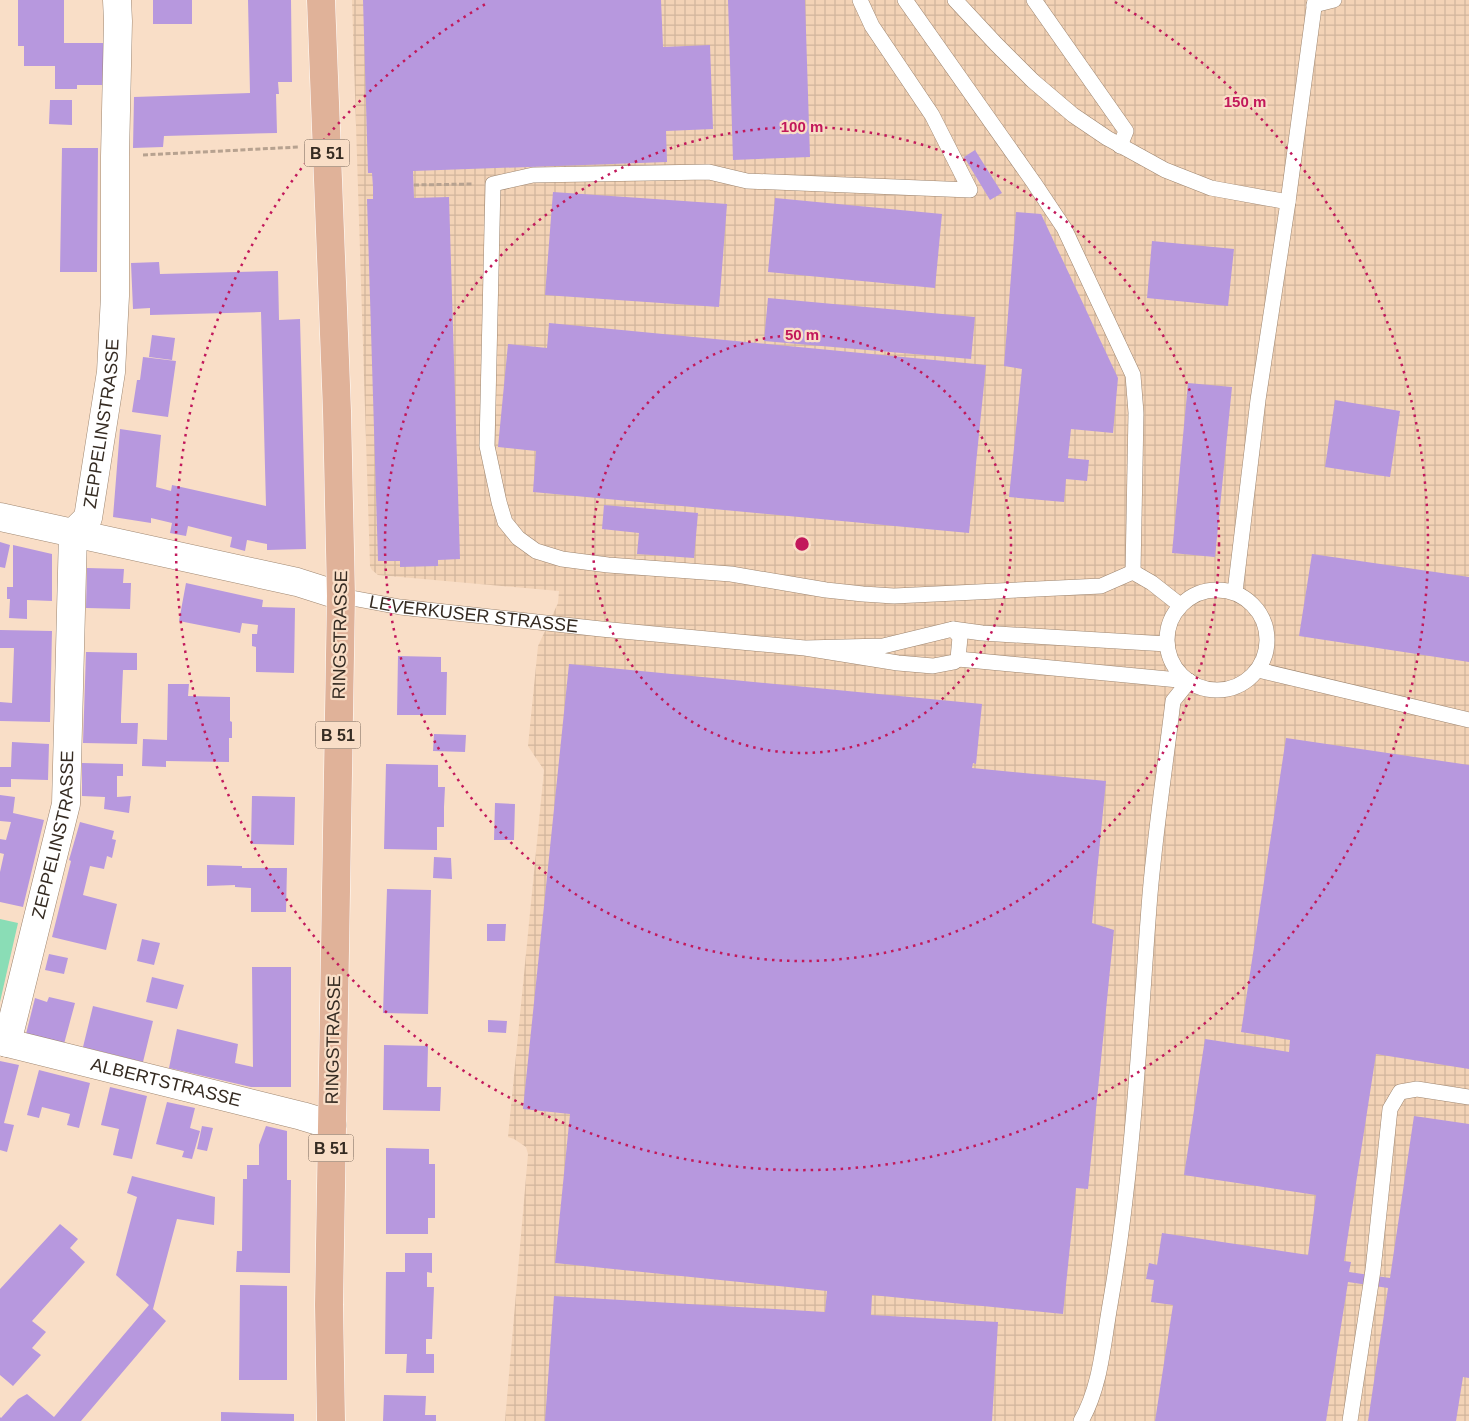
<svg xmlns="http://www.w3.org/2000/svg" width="1469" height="1421" viewBox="0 0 1469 1421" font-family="Arial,sans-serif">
	<defs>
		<pattern id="industrial-grid" width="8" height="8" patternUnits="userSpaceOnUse" patternTransform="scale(1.25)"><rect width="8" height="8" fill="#f3d3b6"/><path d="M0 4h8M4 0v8" fill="none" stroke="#d1b59c"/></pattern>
	</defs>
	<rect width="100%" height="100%" fill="#f9dec7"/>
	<path fill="url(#industrial-grid)" d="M352 0H1469V1421H505L528 1154 526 1147 514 1139 508 1137 544 770 528 746 538 646 558 603 559 591 378 575 372 570 370 566Z"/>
	<path fill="#8addb6" d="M0 919 18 923 0 1002Z"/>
	<path fill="#b798de" d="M18 0H64V43H104V85H77V89H55V66H24V46H18Z
		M153 0H192V24H153Z
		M248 0H291L292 82H278L279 94H276L277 133 164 136 163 147 133 148 134 97 250 93Z
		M363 0H661L663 47 710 45 713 129 666 131 667 162 413 171 414 198 449 197 460 559 438 560V566L400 567V561H378L367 199H373V187L372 173H368Z
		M728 0H805L810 157 733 160Z
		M50 100H72V125L49 124Z
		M62 148H98L97 272H60Z
		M975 150 1002 193 990 200 964 157Z
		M553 192 727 204 719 307 545 295Z
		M775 198 942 214 935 288 768 272Z
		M1016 212 1041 214 1118 378 1113 433 1071 429 1068 458 1089 460 1087 481 1066 479 1064 502 1009 497 1022 369 1004 366Z
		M1152 241 1234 249 1228 306 1147 298Z
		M159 262 160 274 278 271 279 320 300 319 306 549 267 550V544L247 540 245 551 230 547 232 537 188 526 186 536 170 533 172 523 151 518V523L113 517 120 429 161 435 156 487 171 491 172 485 266 506 261 312 150 315V308L133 309 131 263Z
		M768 298 975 317 971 359 764 341Z
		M549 323 986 365 969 533 533 492 536 451 498 447 508 344 547 348Z
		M152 335 175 338 172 360 149 357Z
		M143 357 176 361 168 417 132 412 137 380H140Z
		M1188 383 1232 387 1215 557 1172 553Z
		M1335 400 1400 411 1390 477 1325 467Z
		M604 505 698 513 694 558 637 554 639 533 602 529Z
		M0 542 10 545 5 568 0 567Z
		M13 545 52 554V601L27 600V619L9 618 10 599H7V587H13Z
		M1312 554 1469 577V662L1299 636Z
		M87 568 124 569 123 583H131L130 609 86 608Z
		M186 583 263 600 262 607 295 608 294 673 256 672V647L252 646V634H257L258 625 242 623 240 633 179 621Z
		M0 630 52 631 50 722 0 721V702L12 703 14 648H0Z
		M86 652 137 653V670H123L121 716V723H138L137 744 83 743Z
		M398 656 441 657V672H447L446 715H397Z
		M569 664 982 704 976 764 973 763 972 768 1106 781 1092 923 1114 930 1088 1189 1076 1188 1063 1314 872 1295 871 1315 998 1322 992 1421H545L554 1296 825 1312 827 1291 555 1263 570 1114 523 1109Z
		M168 684H189L188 696 230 697V721L232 722V738H229V762L166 761V767L142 766 143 739 167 740Z
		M434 734 466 735 465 752 433 751Z
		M1286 738 1469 765V1069L1376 1054 1344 1261 1351 1262 1349 1272 1390 1278 1414 1116 1469 1124V1378L1463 1377 1456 1421H1368L1388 1288 1348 1282 1326 1421H1155L1173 1305 1151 1302 1154 1280 1146 1279 1149 1263 1157 1265 1162 1233 1308 1255 1316 1195 1184 1175 1205 1039 1289 1052 1290 1040 1241 1032Z
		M12 742 49 744 48 780 11 779V787H0V767H11Z
		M82 763 123 764V776H117V797L131 796 129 813 104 809 105 797 82 796Z
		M386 764 438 765V787H445L444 807V827H437V850L384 849Z
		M0 795 15 797 13 813 44 820 23 907 0 902V872L4 854 0 853V839L6 840 11 822 0 821Z
		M252 796 295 797 294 845 251 844Z
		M495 803 515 804 514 840H494Z
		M80 822 114 831 112 839 116 840 112 858 107 856 104 869 90 866 83 895 117 904 106 950 52 937 71 861 69 860Z
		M434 857 451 858 452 879 433 878Z
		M207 865 242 866V868H287L286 912H251V888L235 887V885L207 886Z
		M387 889 431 890 428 1014 383 1013Z
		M487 924H506L505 941H487Z
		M142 939 160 943 154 965 137 961Z
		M49 954 68 958 64 974 45 970Z
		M252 967H291V1087H251L169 1068 177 1029 238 1044 235 1063 253 1067Z
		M152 977 184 985 177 1009 146 1002Z
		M49 997 75 1003 64 1044 26 1034 35 998 47 1002Z
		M93 1006 153 1021 143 1062 83 1047Z
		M488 1020 507 1021 506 1033 488 1032Z
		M384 1045 428 1046 427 1087H441L440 1111 383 1110Z
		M0 1061 19 1065 4 1123 14 1125 7 1152 0 1150Z
		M39 1070 90 1083 79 1128 67 1125 70 1114 42 1107 39 1118 27 1115Z
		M110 1087 147 1096 132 1159 113 1155 119 1129 101 1125Z
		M167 1102 195 1108 190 1128 200 1131 192 1159 182 1157 184 1151 156 1144Z
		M202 1126 213 1128 207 1151 197 1149Z
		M266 1126 287 1131V1180H291L290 1273 236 1272 237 1251H242L243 1179H247V1165H259V1145Z
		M386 1148 429 1149V1164H435V1218H428V1234H386Z
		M132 1176 215 1197 214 1225 177 1219 153 1309 166 1321 81 1421H0V1417L1 1418 18 1399 27 1394 54 1417 149 1305 116 1275 137 1197 127 1193Z
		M60 1224 78 1239 70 1248 85 1262 32 1321 46 1332 32 1348 41 1355 13 1386 0 1375V1289Z
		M405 1253H432V1273L427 1272V1287H434L432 1339H426V1354H434V1373H406L407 1354H385L386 1272H405Z
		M240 1285 287 1286V1380H239Z
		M384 1395 426 1396 425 1415H436V1421H383Z
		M221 1412 294 1414V1421H221Z"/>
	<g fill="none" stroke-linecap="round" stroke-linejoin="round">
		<defs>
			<g id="lane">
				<path d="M860 0 872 26 932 115 970 190 747 181 709 172 533 175 493 184 487 446 499 502 505 522 518 538 536 551 562 559 608 565 731 574 826 590 863 594 894 596 1101 586 1133 572 1152 583 1180 605"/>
				<path d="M905 0 1034 183 1064 228 1133 375 1136 413 1133 572"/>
				<path d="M955 0 996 44 1033 81 1073 115 1107 138 1165 170 1211 188 1288 202"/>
				<path d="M1034 0 1126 131 1120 146"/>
				<path d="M1314 5 1334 0"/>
				<circle cx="1217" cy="640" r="50"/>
				<path d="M1235 592 1258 400 1288 202 1315 0"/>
				<path id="s1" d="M341 596 400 607 601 629 805 648 898 663 933 666 954 662 958 659 960 637 953 629 883 646 805 648"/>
				<path d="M953 629 982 633 1167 644"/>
				<path d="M958 659 1189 681"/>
				<path d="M1258 670 1469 720"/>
				<path d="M1081 1421C1101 1386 1103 1344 1110 1305 1133 1173 1139 1040 1149 907 1154 838 1165 770 1173 701L1189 681"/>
				<path d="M1350 1421 1373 1270 1390 1109 1400 1092 1417 1089 1469 1097"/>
			</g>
			<g id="street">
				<path d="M0 517 297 582 341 596"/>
				<path id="s2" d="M0 1041 302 1116 332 1125"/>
				<path id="s3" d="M7 1043 66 804 73 533 88 518 111 372 115 296V156L118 21 117 0"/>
			</g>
			<path id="primary" d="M321 0 337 411 341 596 329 1305 331 1421"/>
		</defs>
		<use href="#lane" stroke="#9e8670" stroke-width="16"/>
		<use href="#street" stroke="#9e8670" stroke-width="29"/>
		<use href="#primary" stroke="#fff" stroke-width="29"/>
		<path stroke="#b7a290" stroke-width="3" stroke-dasharray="5 2.5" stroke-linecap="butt" d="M143 155 299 147
			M414 185 472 184"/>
		<use href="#lane" stroke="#fff" stroke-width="15"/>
		<use href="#street" stroke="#fff" stroke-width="28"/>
		<use href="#primary" stroke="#e0b299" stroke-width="28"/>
	</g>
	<g fill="none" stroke="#c2185b" stroke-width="2.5" stroke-dasharray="2.5 5">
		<circle cx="802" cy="544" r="209"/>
		<circle cx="802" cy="544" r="417"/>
		<path d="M1115 2A626 626 0 1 1 489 2"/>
	</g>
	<g text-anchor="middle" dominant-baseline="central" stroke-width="4.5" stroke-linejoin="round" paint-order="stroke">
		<g fill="#f9dec7" stroke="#706154" stroke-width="1">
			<rect x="304.5" y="139.5" width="45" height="27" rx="4"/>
			<rect x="315.5" y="721.5" width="45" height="27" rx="4"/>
			<rect x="308.5" y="1134.5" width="45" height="27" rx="4"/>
		</g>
		<g font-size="16" font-weight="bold" fill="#352b22">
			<text x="327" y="153">B 51</text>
			<text x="338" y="735">B 51</text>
			<text x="331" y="1148">B 51</text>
		</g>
		<g font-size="18" fill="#352b22" stroke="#f9dec7">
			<text stroke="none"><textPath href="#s3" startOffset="634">ZEPPELINSTRASSE</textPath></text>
			<text stroke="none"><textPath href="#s1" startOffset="134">LEVERKUSER STRASSE</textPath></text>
			<text transform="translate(340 635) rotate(-89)">RINGSTRASSE</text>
			<text stroke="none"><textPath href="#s3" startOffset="214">ZEPPELINSTRASSE</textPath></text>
			<text transform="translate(333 1040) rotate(-89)">RINGSTRASSE</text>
			<text stroke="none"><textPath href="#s2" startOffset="171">ALBERTSTRASSE</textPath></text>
		</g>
	</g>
	<circle cx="802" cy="544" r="8" fill="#c2185b" stroke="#f9dec7" stroke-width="2.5"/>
	<g font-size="15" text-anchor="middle" font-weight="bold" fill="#c2185b" stroke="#f9dec7" stroke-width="4.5" stroke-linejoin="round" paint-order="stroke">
		<text x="1245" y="107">150 m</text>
		<text x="802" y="132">100 m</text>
		<text x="802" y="340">50 m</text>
	</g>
</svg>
